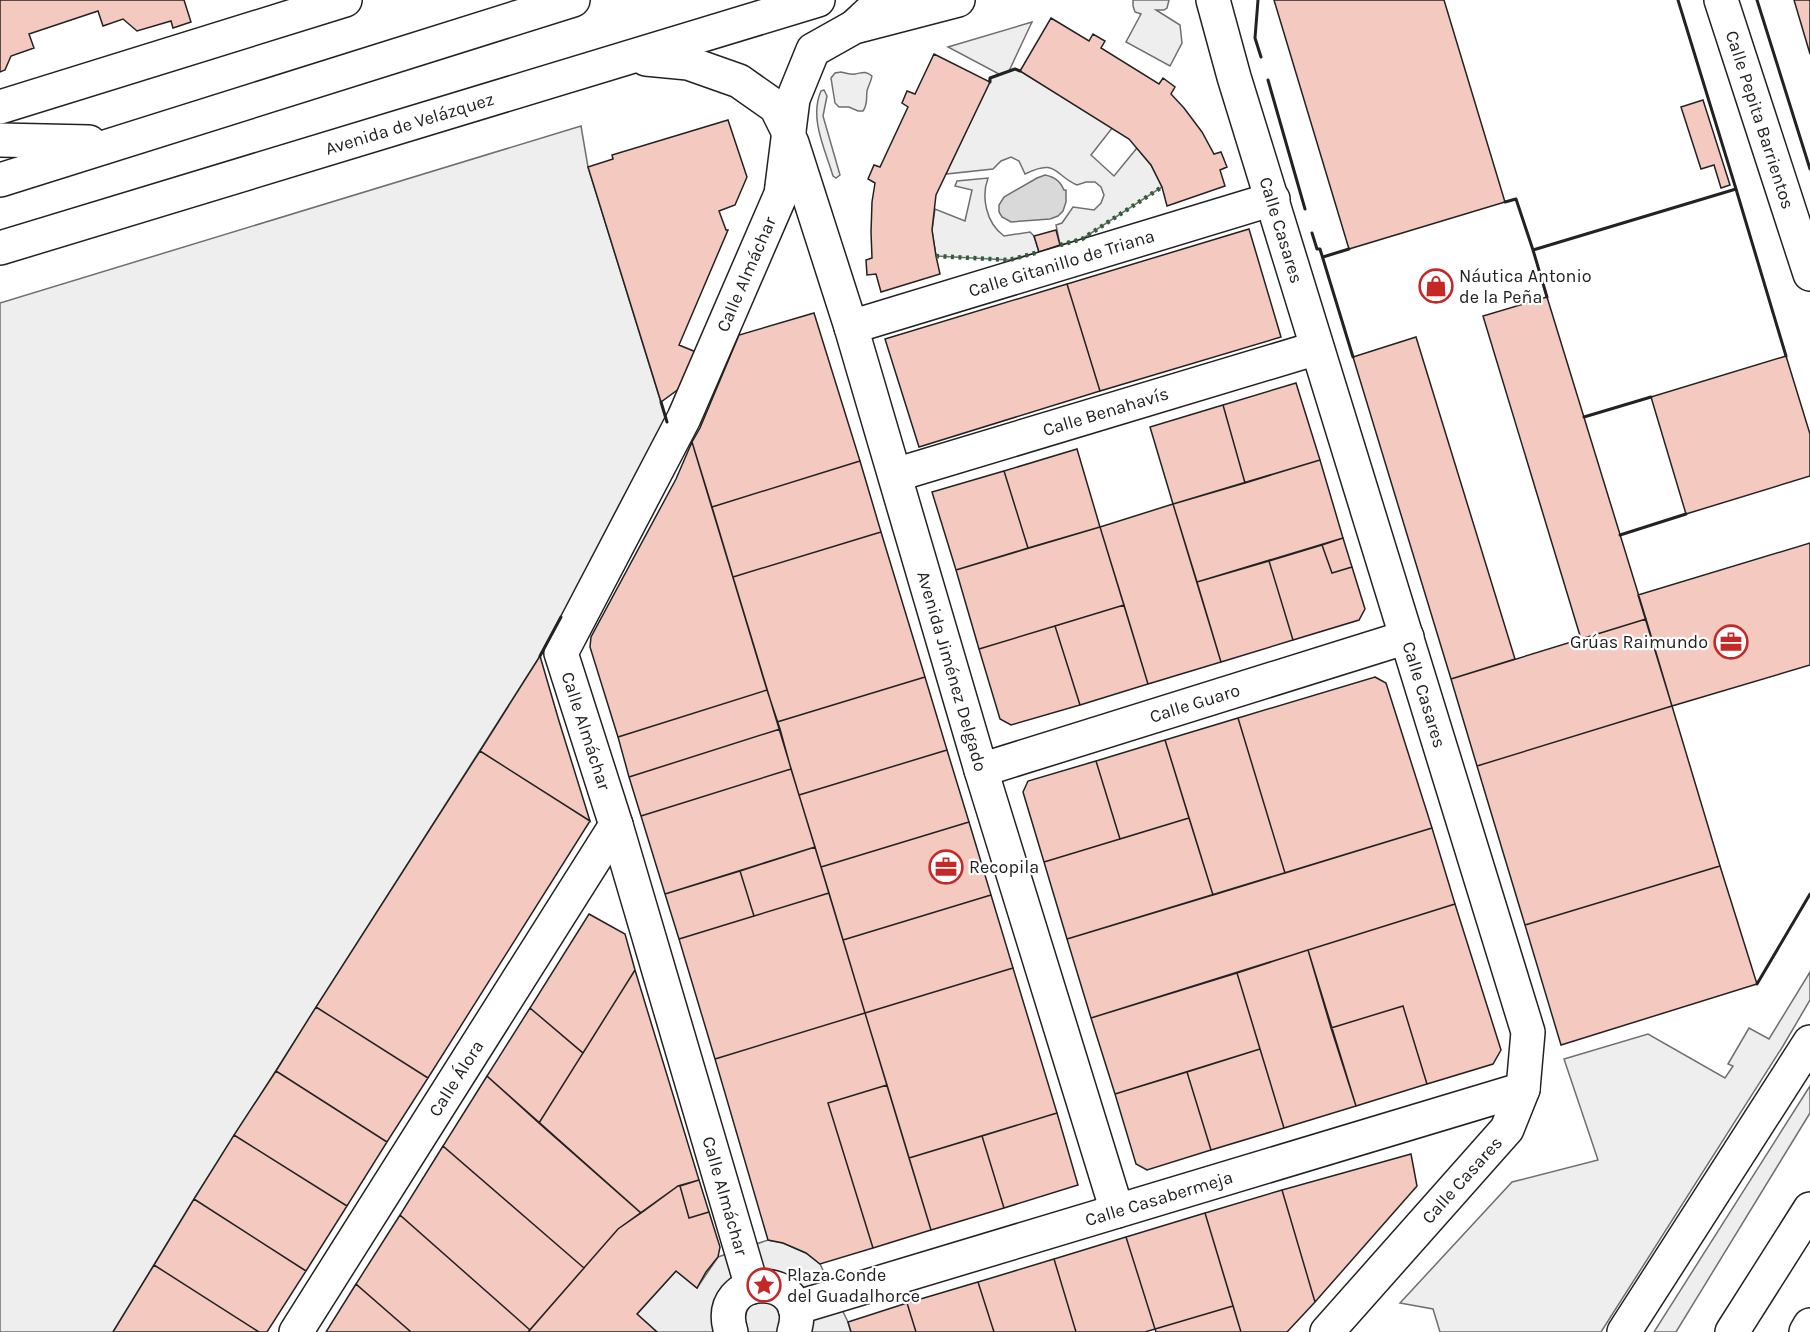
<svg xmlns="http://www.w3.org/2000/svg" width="1810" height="1332" viewBox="0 0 1810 1332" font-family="Karla,sans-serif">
	<rect width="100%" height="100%" fill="#fff"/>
	<path fill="#eee" stroke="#6f6f6f" stroke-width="1.5" d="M1133 0H1169L1167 8 1164 10H1156L1180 25 1182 43 1170 66 1126 42 1141 14 1135 12 1133 6Z
		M1032 22 1009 71 1015 69 1020 71 1113 127 1091 155 1114 176 1137 148 1151 165 1162 187 1082 239 1060 245 1056 225 1062 223 1073 207 1094 210 1101 203 1104 195 1101 187 1095 182H1086L1077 185C1054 175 1057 158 1025 174L1019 161 1011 157 1001 161 993 169 946 174 990 78 999 74 948 47Z
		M841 72C845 73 851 75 855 74 862 73 865 70 872 76 871 82 868 86 867 91 866 99 868 104 863 111H858L849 107H839L835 103 831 78 835 73Z
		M824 90 827 96 823 116 840 175 836 178 833 176C825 149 809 118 821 91Z
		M581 126 588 167 667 422 540 656 194 1199 113 1332H0V303Z
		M988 178C981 197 986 223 1004 236L1030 232 1034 236 1039 252 1009 260 936 256 932 230 935 209 965 221 972 190 955 186 957 181Z
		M1810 972V1000L1783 1046 1601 1332H1440L1433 1309 1400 1303 1512 1182 1598 1160 1564 1059 1648 1034 1725 1078 1733 1066 1728 1064 1749 1028 1769 1039Z
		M1810 1086V1113L1676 1332H1654Z"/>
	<path fill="#ededed" stroke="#6f6f6f" stroke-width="1.5" d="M768 1240 783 1243 806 1253 820 1264 848 1322 851 1332H657L637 1314 676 1271 697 1288 718 1257Z"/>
	<path fill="#d9d9d9" stroke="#6f6f6f" stroke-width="1.5" d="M1045 175C1055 177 1060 181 1064 190H1066V202L1063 211 1058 216 1050 219 1011 222 1002 217 999 212V205L1004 197 1037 178Z"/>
	<path fill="#f3c9c0" stroke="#222" stroke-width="1.5" d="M0 0H184L191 22 173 28 171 21 137 31 123 19 103 26 98 11 29 34 34 48 11 56 5 70 0 72Z
		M1274 0H1444L1505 202 1349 249Z
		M1794 0H1810V54Z
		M1051 18 1089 41 1093 34 1105 41 1101 48 1159 84 1163 78 1175 87 1171 94 1184 108 1202 132 1214 154 1221 152 1227 167 1220 170 1225 186 1167 206 1162 187 1151 165 1129 139 1020 71Z
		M934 54 990 82 936 195 932 230 936 256 940 274 881 292 876 274 867 275 866 260 872 258 871 232 872 202 875 183 868 179 874 165 880 167 908 107 902 103 907 91 915 94Z
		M1703 100 1730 185 1721 188 1714 165 1701 169 1681 107Z
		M728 120 747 177 735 205 719 211 726 230H728L679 345 696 352 680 388 661 402 588 167 613 159 612 155Z
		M1249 229 1281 337 1100 391 1067 284Z
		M1056 230 1060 245 1039 252 1034 236Z
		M1067 284 1100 391 919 447 885 339Z
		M1547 297 1646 619 1581 639 1483 316Z
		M814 313 860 461 712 507 692 442 700 428 739 335Z
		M1416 337 1515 659 1451 679 1353 357Z
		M1786 356 1810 434V476L1686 514 1651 397Z
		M1296 383 1320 460 1245 483 1223 405Z
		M1223 405 1245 483 1173 504 1150 427Z
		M692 442 767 690 618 737 590 647 591 637 676 479Z
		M1077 449 1100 527 1028 548 1004 471Z
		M1320 460 1343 538 1197 582 1173 504Z
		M860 461 881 532 733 577 712 507Z
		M1004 471 1028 548 956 570 932 492Z
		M1173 504 1221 662 1148 684 1100 527Z
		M1100 527 1124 605 979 649 956 570Z
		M881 532 925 677 777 722 733 577Z
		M1343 538 1352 567 1332 573 1322 545Z
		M1810 543V665L1672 706 1638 595Z
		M1322 545 1332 573 1352 567 1365 609 1359 620 1293 640 1269 561Z
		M1269 561 1293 640 1221 662 1197 582Z
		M1124 605 1148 684 1080 705 1055 626Z
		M1646 619 1672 706 1477 766 1451 679Z
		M1055 626 1080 705 1011 725 1000 719 979 649Z
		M540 656 559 721 590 821 480 751Z
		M925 677 947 750 799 795 777 722Z
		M1375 677 1386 683 1432 828 1285 873 1238 718Z
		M767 690 780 729 629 777 618 737Z
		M1672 706 1720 866 1525 925 1477 766Z
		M1238 718 1285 873 1213 895 1165 740Z
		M780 729 791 769 641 816 629 777Z
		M1165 740 1189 818 1120 839 1096 761Z
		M947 750 969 822 821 867 799 795Z
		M480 751 590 821 428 1078 316 1007Z
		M1096 761 1120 839 1044 862 1023 792 1028 781Z
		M791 769 815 847 665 894 641 816Z
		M1189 818 1213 895 1067 939 1044 862Z
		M969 822 991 895 843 940 821 867Z
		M1432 828 1455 904 1091 1018 1067 939Z
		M815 847 829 893 754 916 740 871Z
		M1720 866 1757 984 1561 1045 1525 925Z
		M740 871 754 916 679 939 665 894Z
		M829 893 865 1013 715 1059 679 939Z
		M991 895 1013 968 865 1013 843 940Z
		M1455 904 1501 1050 1493 1064 1427 1084 1403 1006 1331 1028 1308 950Z
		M589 914 625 934 635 970 583 1053 530 1008Z
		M1308 950 1356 1106 1284 1128 1237 973Z
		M1013 968 1057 1113 909 1158 865 1013Z
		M635 970 699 1180 678 1186 641 1213 539 1123Z
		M1237 973 1260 1049 1115 1094 1091 1018Z
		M1403 1006 1427 1084 1356 1106 1331 1028Z
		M316 1007 428 1078 387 1142 276 1071Z
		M530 1008 583 1053 539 1123 487 1076Z
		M865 1013 887 1085 828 1103 873 1248 820 1264 806 1253 783 1243 768 1240 715 1059Z
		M1260 1049 1284 1128 1211 1150 1187 1072Z
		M276 1071 387 1142 347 1206 234 1135Z
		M1187 1072 1211 1150 1147 1170 1136 1164 1115 1094Z
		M487 1076 641 1213 618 1229 584 1268 443 1146Z
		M887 1085 931 1230 873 1248 828 1103Z
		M1057 1113 1078 1185 1004 1208 982 1136Z
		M234 1135 347 1206 306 1271 194 1199Z
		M982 1136 1004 1208 931 1230 909 1158Z
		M443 1146 584 1268 530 1330 400 1215Z
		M1411 1154 1417 1186 1315 1302 1282 1190Z
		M699 1180 709 1212 689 1218 680 1186Z
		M678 1186H680L689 1218 709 1212 720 1247 718 1257 706 1272 697 1288 676 1271 637 1314 657 1332H528L618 1229Z
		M1282 1190 1315 1302 1287 1332H1241L1205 1213Z
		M194 1199 306 1271 267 1332H259L154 1265Z
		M1205 1213 1233 1306 1155 1329 1126 1237Z
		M400 1215 530 1330 528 1332H411L356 1284Z
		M1126 1237 1155 1329 1145 1332H1076L1054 1259Z
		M1054 1259 1076 1332H994L978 1282Z
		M154 1265 259 1332H113Z
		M978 1282 994 1332H916L907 1303Z
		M356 1284 411 1332H326Z
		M907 1303 916 1332H851L848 1322Z
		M1233 1306 1241 1332H1156L1155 1329Z"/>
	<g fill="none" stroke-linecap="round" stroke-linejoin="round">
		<defs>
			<g id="minor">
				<path id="s1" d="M1213 0 1234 77 1528 1032 1523 1089 1507 1129 1327 1332"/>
				<path id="s2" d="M1721 0 1810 274"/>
				<path d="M0 107 345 0"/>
				<path id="s3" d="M792 143 851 327 981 770 1117 1211"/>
				<path id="s4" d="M851 327 1273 199"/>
				<path id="s5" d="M895 475 1317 348"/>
				<path id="s6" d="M981 770 1407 637"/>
				<path id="s7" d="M752 1287 616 825 561 653 684 418 781 194 793 99 813 50 854 27 958 0"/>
				<path id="s8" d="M795 1308 1523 1089"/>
				<path id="s9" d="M296 1332 616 825"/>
				<path d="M731 1332C711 1270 814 1271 794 1332"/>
			</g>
			<g id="highway">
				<path d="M854 27 883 0"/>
				<path d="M646 59 688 63 739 81 776 107 789 133"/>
				<path d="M0 140 89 142"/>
				<path d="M0 180 573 0"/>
				<path id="s10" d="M0 248 818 0"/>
				<path d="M1624 1332 1810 1042"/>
				<path d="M1732 1332 1810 1209"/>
				<path d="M1806 1332 1810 1325"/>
			</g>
		</defs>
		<use href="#minor" stroke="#222" stroke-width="36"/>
		<use href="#highway" stroke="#222" stroke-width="36"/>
		<use href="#minor" stroke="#fff" stroke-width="33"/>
		<use href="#highway" stroke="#fff" stroke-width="33"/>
		<path stroke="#2f5e38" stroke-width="4.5" stroke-dasharray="3 4.5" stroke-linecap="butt" d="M1060 245 1082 239 1162 187
			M936 256 1009 260 1039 252"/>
		<path stroke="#222" stroke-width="3" d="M1258 0 1255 38 1261 57
			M1678 0 1736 189
			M1757 0 1810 169
			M1268 80 1305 209
			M990 82V78L1015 69 1020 71
			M1505 202 1516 199 1533 250
			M1312 233 1317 249H1320L1353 357
			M1323 257 1349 249
			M1547 297 1533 250 1736 189 1786 356
			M661 402 667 422
			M1584 417 1651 397
			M1620 535 1686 514
			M540 656 561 617
			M1757 984 1810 894"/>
	</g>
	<defs>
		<symbol id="shop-ring" viewBox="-11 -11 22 22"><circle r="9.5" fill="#fff" stroke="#c62828" stroke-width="1.5"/><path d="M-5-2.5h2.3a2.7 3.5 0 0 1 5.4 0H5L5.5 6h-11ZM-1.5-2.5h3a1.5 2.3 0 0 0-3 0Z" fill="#c62828"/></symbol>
		<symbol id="office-ring" viewBox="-11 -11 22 22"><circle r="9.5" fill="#fff" stroke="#c62828" stroke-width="1.5"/><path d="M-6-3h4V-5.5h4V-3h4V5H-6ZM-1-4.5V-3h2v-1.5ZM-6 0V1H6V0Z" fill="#c62828"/></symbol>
		<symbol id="sight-ring" viewBox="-11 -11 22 22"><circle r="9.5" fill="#fff" stroke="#c62828" stroke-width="1.5"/><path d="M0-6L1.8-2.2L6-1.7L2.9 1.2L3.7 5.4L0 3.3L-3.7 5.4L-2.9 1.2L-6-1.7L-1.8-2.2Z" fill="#c62828"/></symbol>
	</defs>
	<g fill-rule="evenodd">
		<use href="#shop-ring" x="1417" y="267" width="38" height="38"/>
		<use href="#office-ring" x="1712" y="623" width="38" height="38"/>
		<use href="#office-ring" x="927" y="848" width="38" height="38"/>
		<use href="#sight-ring" x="745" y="1266" width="38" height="38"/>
	</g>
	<g text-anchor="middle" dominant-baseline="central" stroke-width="4.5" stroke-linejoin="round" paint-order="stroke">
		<g font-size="18" fill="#222" stroke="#fff">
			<text stroke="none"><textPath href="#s2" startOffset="126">Calle Pepita Barrientos</textPath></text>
			<text stroke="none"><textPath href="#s10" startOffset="428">Avenida de Velázquez</textPath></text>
			<text stroke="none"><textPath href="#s1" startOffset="240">Calle Casares</textPath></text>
			<text stroke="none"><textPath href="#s4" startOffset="220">Calle Gitanillo de Triana</textPath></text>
			<text stroke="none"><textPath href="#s7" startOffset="1084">Calle Almáchar</textPath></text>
			<text stroke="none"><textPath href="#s5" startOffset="220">Calle Benahavís</textPath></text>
			<text stroke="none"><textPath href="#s3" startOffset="552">Avenida Jiménez Delgado</textPath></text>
			<text stroke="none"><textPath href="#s1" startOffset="726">Calle Casares</textPath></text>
			<text stroke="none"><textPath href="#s6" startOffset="224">Calle Guaro</textPath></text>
			<text transform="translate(586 731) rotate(72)">Calle Almáchar</text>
			<text stroke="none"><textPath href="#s9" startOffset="300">Calle Álora</textPath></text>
			<text transform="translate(1462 1180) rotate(-48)">Calle Casares</text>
			<text transform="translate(725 1196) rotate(74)">Calle Almáchar</text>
			<text stroke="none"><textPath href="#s8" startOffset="380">Calle Casabermeja</textPath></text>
		</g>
		<g font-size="18" fill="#222" stroke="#fff" text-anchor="start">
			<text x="1459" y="276">Náutica Antonio<tspan x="1459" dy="21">de la Peña</tspan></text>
			<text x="1708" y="642" text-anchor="end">Grúas Raimundo</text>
			<text x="969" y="867">Recopila</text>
			<text x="787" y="1275">Plaza Conde<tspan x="787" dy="21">del Guadalhorce</tspan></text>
		</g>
	</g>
</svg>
